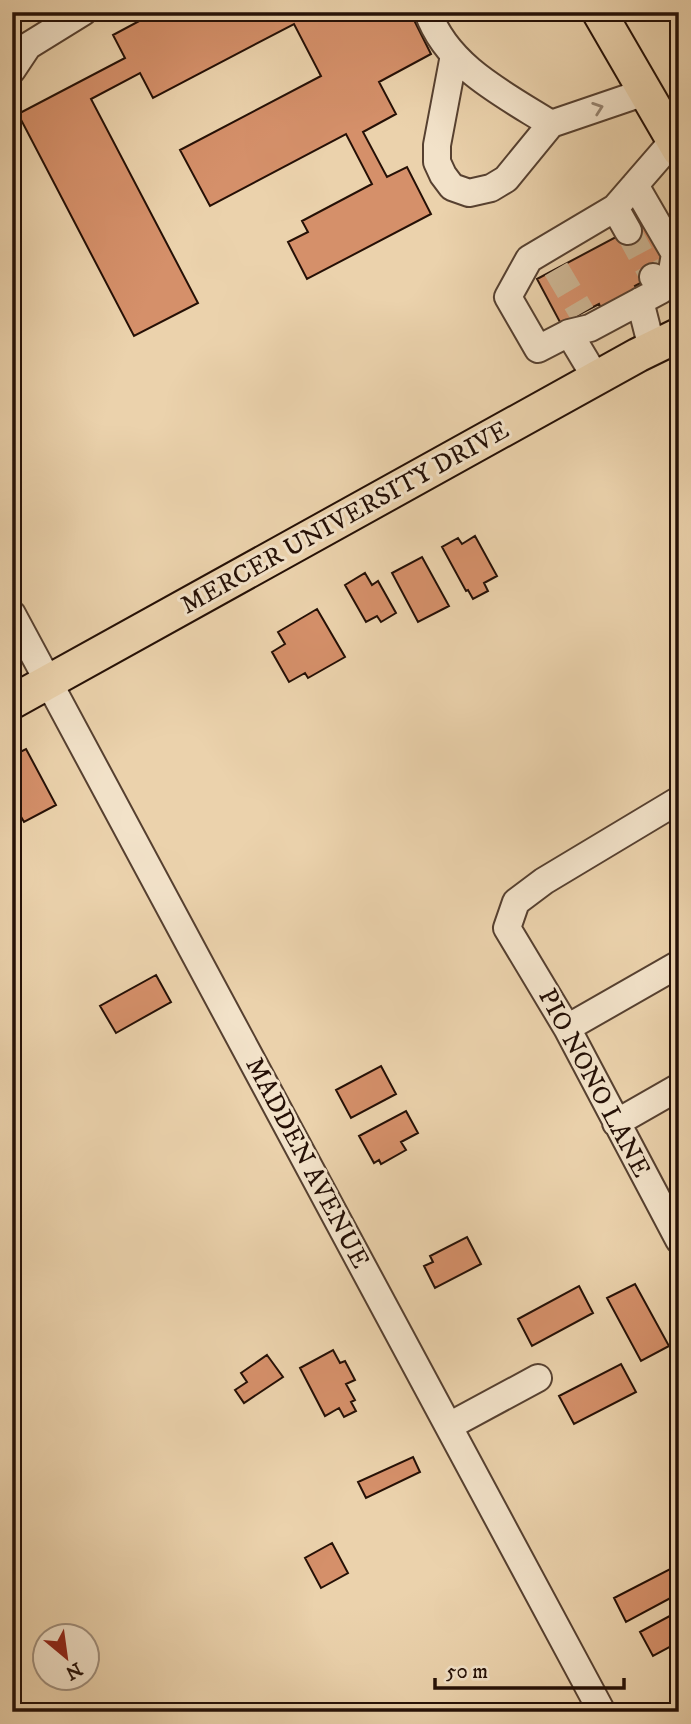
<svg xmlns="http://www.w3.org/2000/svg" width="691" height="1724" viewBox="0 0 691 1724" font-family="'IM FELL DW Pica',serif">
	<rect width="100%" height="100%" fill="#ebd2ac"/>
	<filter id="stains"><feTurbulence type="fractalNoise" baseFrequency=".00286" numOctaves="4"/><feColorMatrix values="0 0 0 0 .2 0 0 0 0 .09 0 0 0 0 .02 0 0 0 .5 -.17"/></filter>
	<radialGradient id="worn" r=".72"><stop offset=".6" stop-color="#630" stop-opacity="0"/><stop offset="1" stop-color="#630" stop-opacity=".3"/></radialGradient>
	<path fill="#d5906a" stroke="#251006" stroke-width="2" d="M156 12H410L431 54 379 82 396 114 363 132 387 177 407 167 431 214 307 279 288 242 308 232 302 221 372 184 346 134 210 206 180 150 321 76 294 24 153 98 140 73 91 99 198 303 134 336 18 114 125 58 113 35Z
		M648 220 668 268 635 286 641 296 604 316 599 304 561 324 537 279Z
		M475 536 497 576 484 583 488 591 473 599 468 590 466 591 442 547 458 538 462 544Z
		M422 557 449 606 418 622 392 573Z
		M365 573 372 585 378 581 396 613 381 622 377 616 366 622 345 585Z
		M317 609 345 657 308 678 305 673 289 682 272 652 285 644 278 632Z
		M26 749 56 805 24 822 12 801V756Z
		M156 975 171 1002 116 1033 100 1006Z
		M381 1066 396 1094 351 1118 336 1090Z
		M406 1111 418 1133 401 1142 406 1150 381 1164 379 1160 374 1163 359 1136Z
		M467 1237 481 1264 435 1288 424 1266 433 1262 430 1256Z
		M635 1284 669 1346 641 1361 607 1298Z
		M579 1286 593 1313 532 1346 518 1319Z
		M333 1350 340 1363 345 1361 355 1380 346 1384 355 1400 351 1402 356 1411 344 1417 339 1408 325 1416 300 1368Z
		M267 1355 283 1377 244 1403 235 1390 247 1382 241 1373Z
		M621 1364 636 1392 574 1424 559 1396Z
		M413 1457 420 1472 366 1498 358 1482Z
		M332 1543 348 1573 321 1588 305 1558Z
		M676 1566 679 1571V1582L673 1585 678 1594 626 1622 614 1598Z
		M679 1611V1642L653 1656 640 1632Z"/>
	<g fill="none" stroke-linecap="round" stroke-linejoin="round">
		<path stroke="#cdb593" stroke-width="26" stroke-dasharray="26 13" stroke-linecap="butt" d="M628 231 653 277
			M556 269 582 313"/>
		<defs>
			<path id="minor" d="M428 12C447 67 505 95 551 124
				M454 55 437 145V162L443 175 452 187 469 193 491 188 506 179 551 124 645 92
				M12 70 28 46 83 12
				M635 185 675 254 672 271 661 290
				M615 208 628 231
				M640 301 652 348
				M569 333 590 328 661 290 653 277
				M596 378 569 333 538 349 508 297 529 259 615 208 673 141
				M12 614 602 1712
				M679 800 544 881 516 902 507 928 567 1028 679 1240
				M567 1028 679 964
				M616 1123 679 1087
				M449 1426 538 1378"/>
			<path id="major" d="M599 12 679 150
				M12 702 638 355 679 335"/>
		</defs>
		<use href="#minor" stroke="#564030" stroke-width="30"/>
		<use href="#major" stroke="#251006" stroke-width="37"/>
		<use href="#minor" stroke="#f2e2c9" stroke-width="26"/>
		<use href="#major" stroke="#ebd2ac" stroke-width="33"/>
	</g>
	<defs><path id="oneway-chevron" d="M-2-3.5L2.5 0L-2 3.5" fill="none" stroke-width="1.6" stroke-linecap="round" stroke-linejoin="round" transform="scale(1.75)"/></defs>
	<use stroke="#968471" href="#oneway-chevron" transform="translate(598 108) rotate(-19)"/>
	<g text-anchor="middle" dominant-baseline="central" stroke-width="6" stroke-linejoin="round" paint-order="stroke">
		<g font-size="26" fill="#251006" stroke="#f2e2c9">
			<text transform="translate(345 518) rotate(-29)">MERCER UNIVERSITY DRIVE</text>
			<text transform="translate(594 1083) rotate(62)">PIO NONO LANE</text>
			<text transform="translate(307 1163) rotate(62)">MADDEN AVENUE</text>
		</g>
	</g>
	<rect width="691" height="1724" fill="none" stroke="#ebd2ac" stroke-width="42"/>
	<rect x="14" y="14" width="663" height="1696" fill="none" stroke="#251006" stroke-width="3.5"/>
	<rect x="21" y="21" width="649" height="1682" fill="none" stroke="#251006" stroke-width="2"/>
	<g transform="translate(66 1657) rotate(151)"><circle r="33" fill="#f2e2c9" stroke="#a08e7b" stroke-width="2"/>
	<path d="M0-5L12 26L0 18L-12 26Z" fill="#8f2418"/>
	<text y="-10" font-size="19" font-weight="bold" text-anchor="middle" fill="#251006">N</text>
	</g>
	<path d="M435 1678v10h189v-10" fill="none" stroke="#251006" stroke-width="3.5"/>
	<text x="446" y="1678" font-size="21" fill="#251006" stroke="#f2e2c9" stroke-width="5" paint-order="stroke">50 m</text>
	<rect width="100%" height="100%" filter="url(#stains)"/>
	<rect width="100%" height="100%" fill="url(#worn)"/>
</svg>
